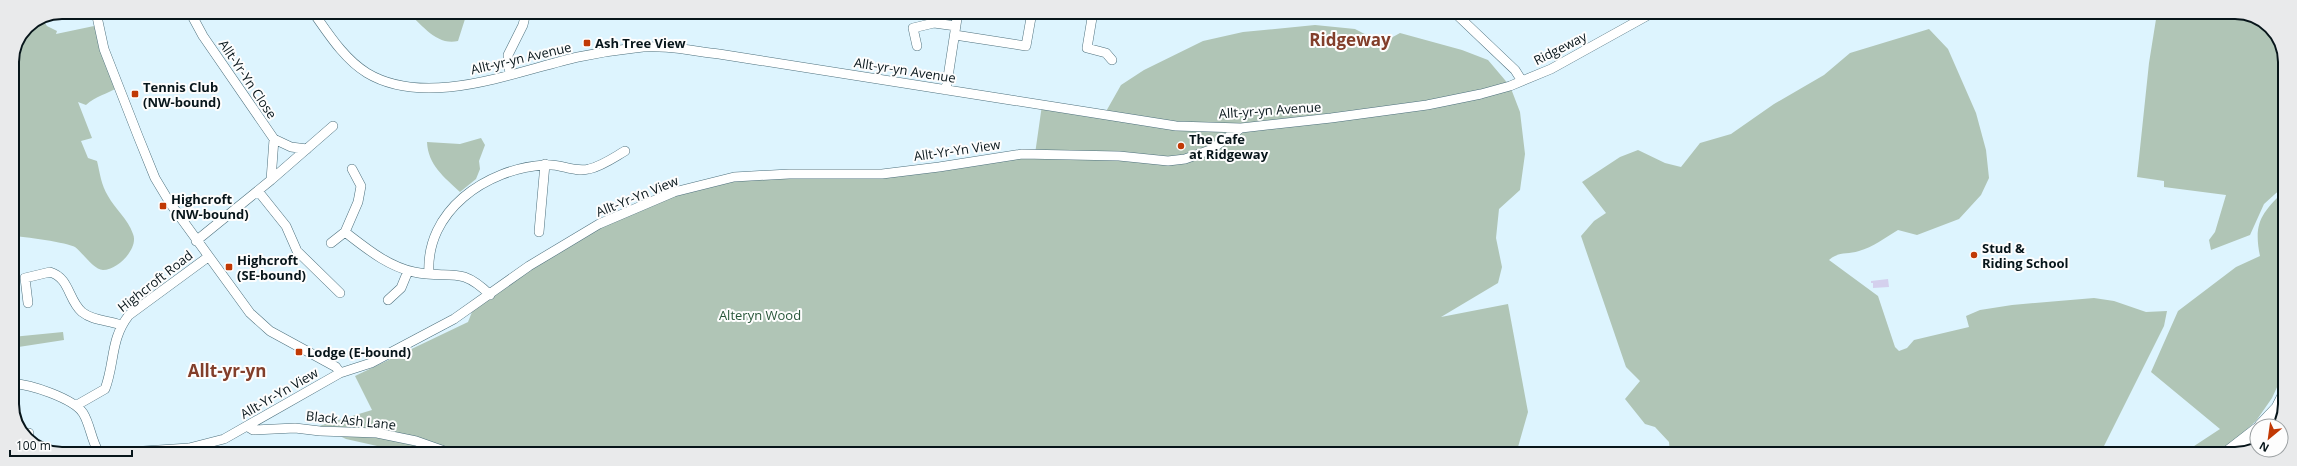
<svg xmlns="http://www.w3.org/2000/svg" width="2297" height="466" viewBox="0 0 2297 466" font-family="'Open Sans',sans-serif">
	<rect width="100%" height="100%" fill="#ddf4fe"/>
	<path fill="#b0c5b6" d="M407 12H459L465 19 458 41C436 46 422 24 407 12Z
		M2157 13H2245L2272 29 2285 58V185L2264 204 2250 235 2211 250 2209 240 2215 232 2226 195 2164 187V181L2137 177 2149 63Z
		M43 20 47 26 57 31 56 34 94 26 118 87C108 94 95 96 86 105L78 102 92 138 81 141 88 158 97 161C100 173 101 185 108 196 115 209 128 219 133 234 139 248 118 270 103 270 94 270 83 253 75 247 69 243 22 236 12 236V62L27 26Z
		M1315 25 1355 29 1382 43 1400 33 1462 50 1488 60 1510 86 1520 112 1525 154 1520 190 1499 209 1496 238 1502 267 1498 283 1441 317 1508 304 1528 412 1516 454 540 453 534 449 434 447 395 450 346 439 319 426 372 410 355 376 468 322 474 307 599 224 674 192 734 177 829 175 1035 154 1042 105 1104 115 1121 85 1144 70 1203 41 1243 32Z
		M1929 29 1948 49 1976 113 1986 150 1989 178 1981 195 1959 219 1917 235 1898 230C1885 238 1873 247 1859 251 1847 255 1839 251 1829 260L1878 296 1895 347 1899 351 1907 348 1914 340 1969 327 1966 316 1980 310 2012 305 2094 298 2114 301 2146 312 2167 311 2164 326 2100 454H1670L1669 442 1655 427 1645 424 1625 399 1640 381 1626 367 1581 236 1594 221 1606 213 1582 182 1620 157 1638 150 1665 163 1681 167 1700 143 1731 134 1774 104 1824 75 1850 53Z
		M481 138 485 145 479 161 480 169 476 179 460 192C444 177 428 165 427 142L460 144Z
		M2285 190 2284 243 2280 260 2284 299V372L2272 398 2256 421 2232 443 2216 454H2182L2220 429 2151 372 2178 311 2236 267 2260 256C2253 222 2262 213 2285 190Z
		M63 332 64 340 12 348V337Z"/>
	<path fill="#d4d0ed" d="M1888 279 1889 287 1873 288V283H1871V281Z"/>
	<g fill="none" stroke-linecap="round" stroke-linejoin="round">
		<defs>
			<path id="minor" d="M96 12 104 49 138 136 155 178 170 203 250 313 270 331 336 367 340 373
				M190 12 203 36 274 139 291 147 307 149
				M313 12C328 33 344 59 367 73 427 109 516 71 578 57 597 53 616 50 635 48 662 44 692 51 719 54L1176 126 1241 128 1331 118 1427 105 1481 94 1510 86 1551 69 1652 13
				M1093 12 1087 48 1106 53 1112 60
				M1455 13 1515 70 1522 81
				M955 35 1026 46 1032 12
				M917 46 913 28 934 23 956 26
				M510 75 508 55 523 25 526 12
				M946 90 958 12
				M352 169 361 186 358 202 345 232C366 248 387 266 414 272 449 280 459 264 490 295
				M271 180 333 126
				M258 191 286 226 297 251 340 293
				M539 232 545 164
				M196 241 271 180 274 139
				M331 243 345 232
				M429 274C425 211 486 169 544 165 560 163 574 173 589 169 602 166 613 158 625 151
				M388 300 401 288 408 271
				M28 303 25 278 50 272C70 278 68 300 82 312 93 321 108 320 121 325
				M12 384C29 383 74 399 83 413 90 424 91 439 98 451L109 453
				M77 405 105 389C115 363 110 339 129 315L208 257
				M248 427 253 430 295 428 320 431 377 433 416 441 450 453
				M23 434 29 433
				M113 453 189 448 224 439 340 373 371 363 454 319 529 266 599 224 674 192 734 177 789 174H882L939 167 1022 154 1119 156 1168 161 1185 159 1210 150 1241 128"/>
			<path id="highway" d="M2261 426 2278 408 2284 396
				M2226 454 2257 430"/>
		</defs>
		<use href="#minor" stroke="#4d707d" stroke-width="10"/>
		<use href="#highway" stroke="#4d707d" stroke-width="14"/>
		<use href="#minor" stroke="#fff" stroke-width="9"/>
		<use href="#highway" stroke="#fff" stroke-width="13"/>
	</g>
	<g fill="#c13905" stroke="#fdfdfd" stroke-width="1.5">
		<rect x="583" y="39" width="8" height="8" rx="2"/>
		<rect x="131" y="90" width="8" height="8" rx="2"/>
		<circle cx="1181" cy="146" r="4"/>
		<rect x="159" y="202" width="8" height="8" rx="2"/>
		<circle cx="1974" cy="255" r="4"/>
		<rect x="225" y="263" width="8" height="8" rx="2"/>
		<rect x="295" y="348" width="8" height="8" rx="2"/>
	</g>
	<g text-anchor="middle" dominant-baseline="central" stroke-width="4" stroke-linejoin="round" paint-order="stroke">
		<g font-size="13" font-weight="bold" fill="#07151a" stroke="#fdfdfd" text-anchor="start">
			<text x="595" y="43">Ash Tree View</text>
			<text x="143" y="87">Tennis Club<tspan x="143" dy="15">(NW-bound)</tspan></text>
			<text x="1189" y="139">The Cafe<tspan x="1189" dy="15">at Ridgeway</tspan></text>
			<text x="171" y="199">Highcroft<tspan x="171" dy="15">(NW-bound)</tspan></text>
			<text x="1982" y="248">Stud &amp;<tspan x="1982" dy="15">Riding School</tspan></text>
			<text x="237" y="260">Highcroft<tspan x="237" dy="15">(SE-bound)</tspan></text>
			<text x="307" y="352">Lodge (E-bound)</text>
		</g>
		<g font-size="13" fill="#07151a" stroke="#fdfdfd">
			<text transform="translate(1560 48) rotate(-27)">Ridgeway</text>
			<text transform="translate(521 58) rotate(-13)">Allt-yr-yn Avenue</text>
			<text transform="translate(905 70) rotate(9)">Allt-yr-yn Avenue</text>
			<text transform="translate(248 79) rotate(56)">Allt-Yr-Yn Close</text>
			<text transform="translate(1270 110) rotate(-4)">Allt-yr-yn Avenue</text>
			<text transform="translate(957 150) rotate(-8)">Allt-Yr-Yn View</text>
			<text transform="translate(637 196) rotate(-22)">Allt-Yr-Yn View</text>
			<text transform="translate(155 281) rotate(-38)">Highcroft Road</text>
			<text transform="translate(279 393) rotate(-30)">Allt-Yr-Yn View</text>
			<text transform="translate(351 420) rotate(6)">Black Ash Lane</text>
		</g>
		<g font-size="13" fill="#285639" stroke="#fdfdfd">
			<text x="760" y="315">Alteryn Wood</text>
		</g>
		<g font-size="17" font-weight="bold" fill="#823e2a" stroke="#fdfdfd">
			<text x="1350" y="39">Ridgeway</text>
			<text x="227" y="370">Allt-yr-yn</text>
		</g>
	</g>
	<path d="M0 0H2297V466H0ZM62 19H2235A43 43 0 0 1 2278 62V404A43 43 0 0 1 2235 447H62A43 43 0 0 1 19 404V62A43 43 0 0 1 62 19Z" fill="#e9eaeb" fill-rule="evenodd"/>
	<path fill="none" stroke="#07151a" stroke-width="2" d="M62 19H2235A43 43 0 0 1 2278 62V404A43 43 0 0 1 2235 447H62A43 43 0 0 1 19 404V62A43 43 0 0 1 62 19Z"/>
	<g transform="translate(2269 438) rotate(209)"><circle r="19" fill="#fdfdfd" stroke="#9ba0a2"/>
	<path d="M0-3L7 15L0 10L-7 15Z" fill="#c13905"/>
	<text y="-6" font-size="11" font-weight="bold" text-anchor="middle" fill="#07151a">N</text>
	</g>
	<path d="M10 450v6h122v-6" fill="none" stroke="#07151a" stroke-width="2"/>
	<text x="16" y="450" font-size="12" fill="#07151a" stroke="#fdfdfd" stroke-width="3" paint-order="stroke">100 m</text>
</svg>
